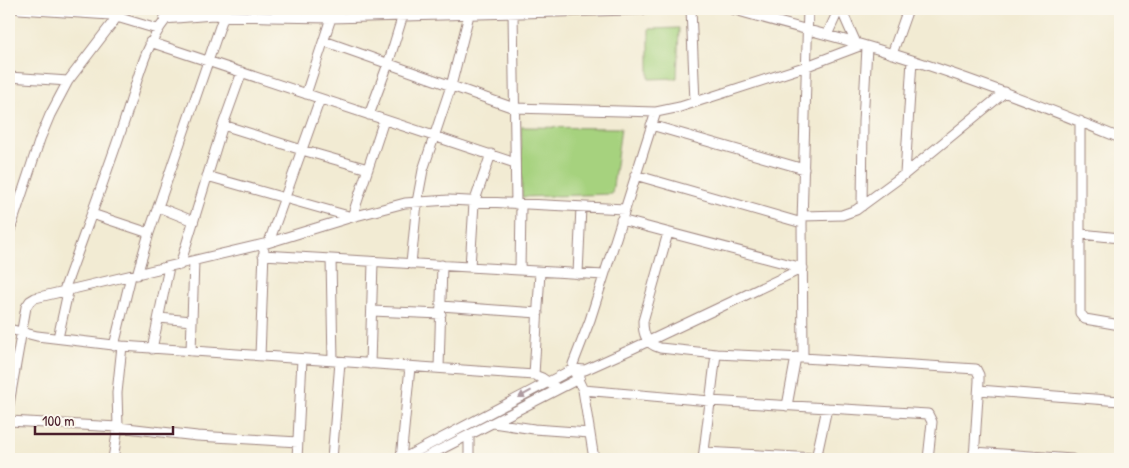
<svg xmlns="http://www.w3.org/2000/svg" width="1129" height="468" viewBox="0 0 1129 468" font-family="'Patrick Hand',sans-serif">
	<rect width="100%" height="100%" fill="#fbf7ec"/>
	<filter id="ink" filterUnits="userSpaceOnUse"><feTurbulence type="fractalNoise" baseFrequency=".02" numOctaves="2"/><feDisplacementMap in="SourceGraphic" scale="10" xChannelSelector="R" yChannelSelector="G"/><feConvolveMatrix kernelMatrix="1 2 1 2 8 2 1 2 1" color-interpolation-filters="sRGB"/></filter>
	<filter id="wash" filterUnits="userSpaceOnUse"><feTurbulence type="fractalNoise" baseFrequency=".0096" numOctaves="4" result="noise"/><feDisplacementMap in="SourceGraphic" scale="20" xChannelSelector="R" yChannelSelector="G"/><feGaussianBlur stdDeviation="1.12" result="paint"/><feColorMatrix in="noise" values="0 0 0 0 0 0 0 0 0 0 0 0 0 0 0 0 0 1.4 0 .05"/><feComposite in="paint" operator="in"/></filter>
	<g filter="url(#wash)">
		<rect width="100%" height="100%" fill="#f2ebd3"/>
		<path fill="#a6d27e" stroke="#787854" d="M679 28 677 78 649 79V29Z
			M521 127 621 128 612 194 522 197Z"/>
	</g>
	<g filter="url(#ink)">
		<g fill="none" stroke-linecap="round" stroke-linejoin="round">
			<defs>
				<path id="minor" d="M19 9 110 15 157 29
					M691 9 695 102
					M732 9C785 25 840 37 893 54 970 78 1045 107 1120 138
					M841 9 856 43
					M513 13 516 204
					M164 19 213 15 270 17 331 18 667 9
					M827 35 839 9
					M324 41 514 108 656 112 680 107 708 98 807 66 862 45
					M150 42 515 163
					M892 54 908 9
					M9 77 68 81
					M306 94 331 18
					M369 115 388 64 403 15
					M1080 121V313L1085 319 1120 325
					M223 125 302 150 368 169
					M651 125 804 169
					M905 174 912 60
					M635 175 802 223
					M207 176 352 217 384 120
					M862 206 863 122 867 47
					M158 207 193 221
					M92 214 149 233
					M803 216 842 215 856 210 905 174 1005 92
					M621 220 803 268
					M9 233 40 139 50 115 68 81 123 9
					M668 233 643 321C643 334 646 344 660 348L716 354 803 358 976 369 979 375V381L974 459
					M1081 234 1120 238
					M269 242 320 99
					M263 255 604 275
					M331 259 333 361
					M411 264 417 202 423 170 451 86 469 15
					M180 265 223 125 242 72
					M470 267 474 203 491 154
					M520 270 521 205
					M578 274 581 207
					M137 275 149 233 226 9
					M63 293C83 237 104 181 123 125 137 85 144 39 175 9
					M441 306 538 313
					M372 311 441 314
					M159 318 192 321
					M9 329 37 336 122 346 534 375 542 378 558 389
					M58 338 68 292
					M114 346 131 276
					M152 349 169 267
					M191 351 194 261
					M260 356 264 251
					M803 358 802 223 808 9
					M370 364 373 262
					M439 368 442 265
					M534 375 540 272
					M583 390 710 401 928 414 932 422 928 459
					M979 390 1120 401
					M9 404 26 307 30 301 35 298 264 244 352 217 405 203 449 200 625 209
					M787 406 796 357
					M9 421 118 427 197 436 298 442
					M493 423 534 429 590 433
					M704 452 816 458
					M974 452 1072 459
					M113 459 118 427 117 393 122 346
					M297 459 302 359
					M332 459 340 362
					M401 459 410 367
					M402 459 573 369 585 370 634 348 803 268
					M422 459 578 379 580 376
					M469 459V435
					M594 459 583 390 573 369V364L590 320 656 112
					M703 459 716 354
					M816 459 827 408"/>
			</defs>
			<use href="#minor" stroke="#9e857f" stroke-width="11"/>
			<use href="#minor" stroke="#fff" stroke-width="9"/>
		</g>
		<defs><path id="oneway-solid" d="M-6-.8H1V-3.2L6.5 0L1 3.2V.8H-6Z" transform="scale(1.25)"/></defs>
		<use fill="#ae9aa0" href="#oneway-solid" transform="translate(525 394) rotate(151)"/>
	</g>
	<rect width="1129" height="468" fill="none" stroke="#fbf7ec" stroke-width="30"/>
	<path d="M35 426v8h138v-8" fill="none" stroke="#4a1f2b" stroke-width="2.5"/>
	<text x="42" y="426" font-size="15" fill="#4a1f2b" stroke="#fbf7ec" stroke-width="4" paint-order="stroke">100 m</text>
</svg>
